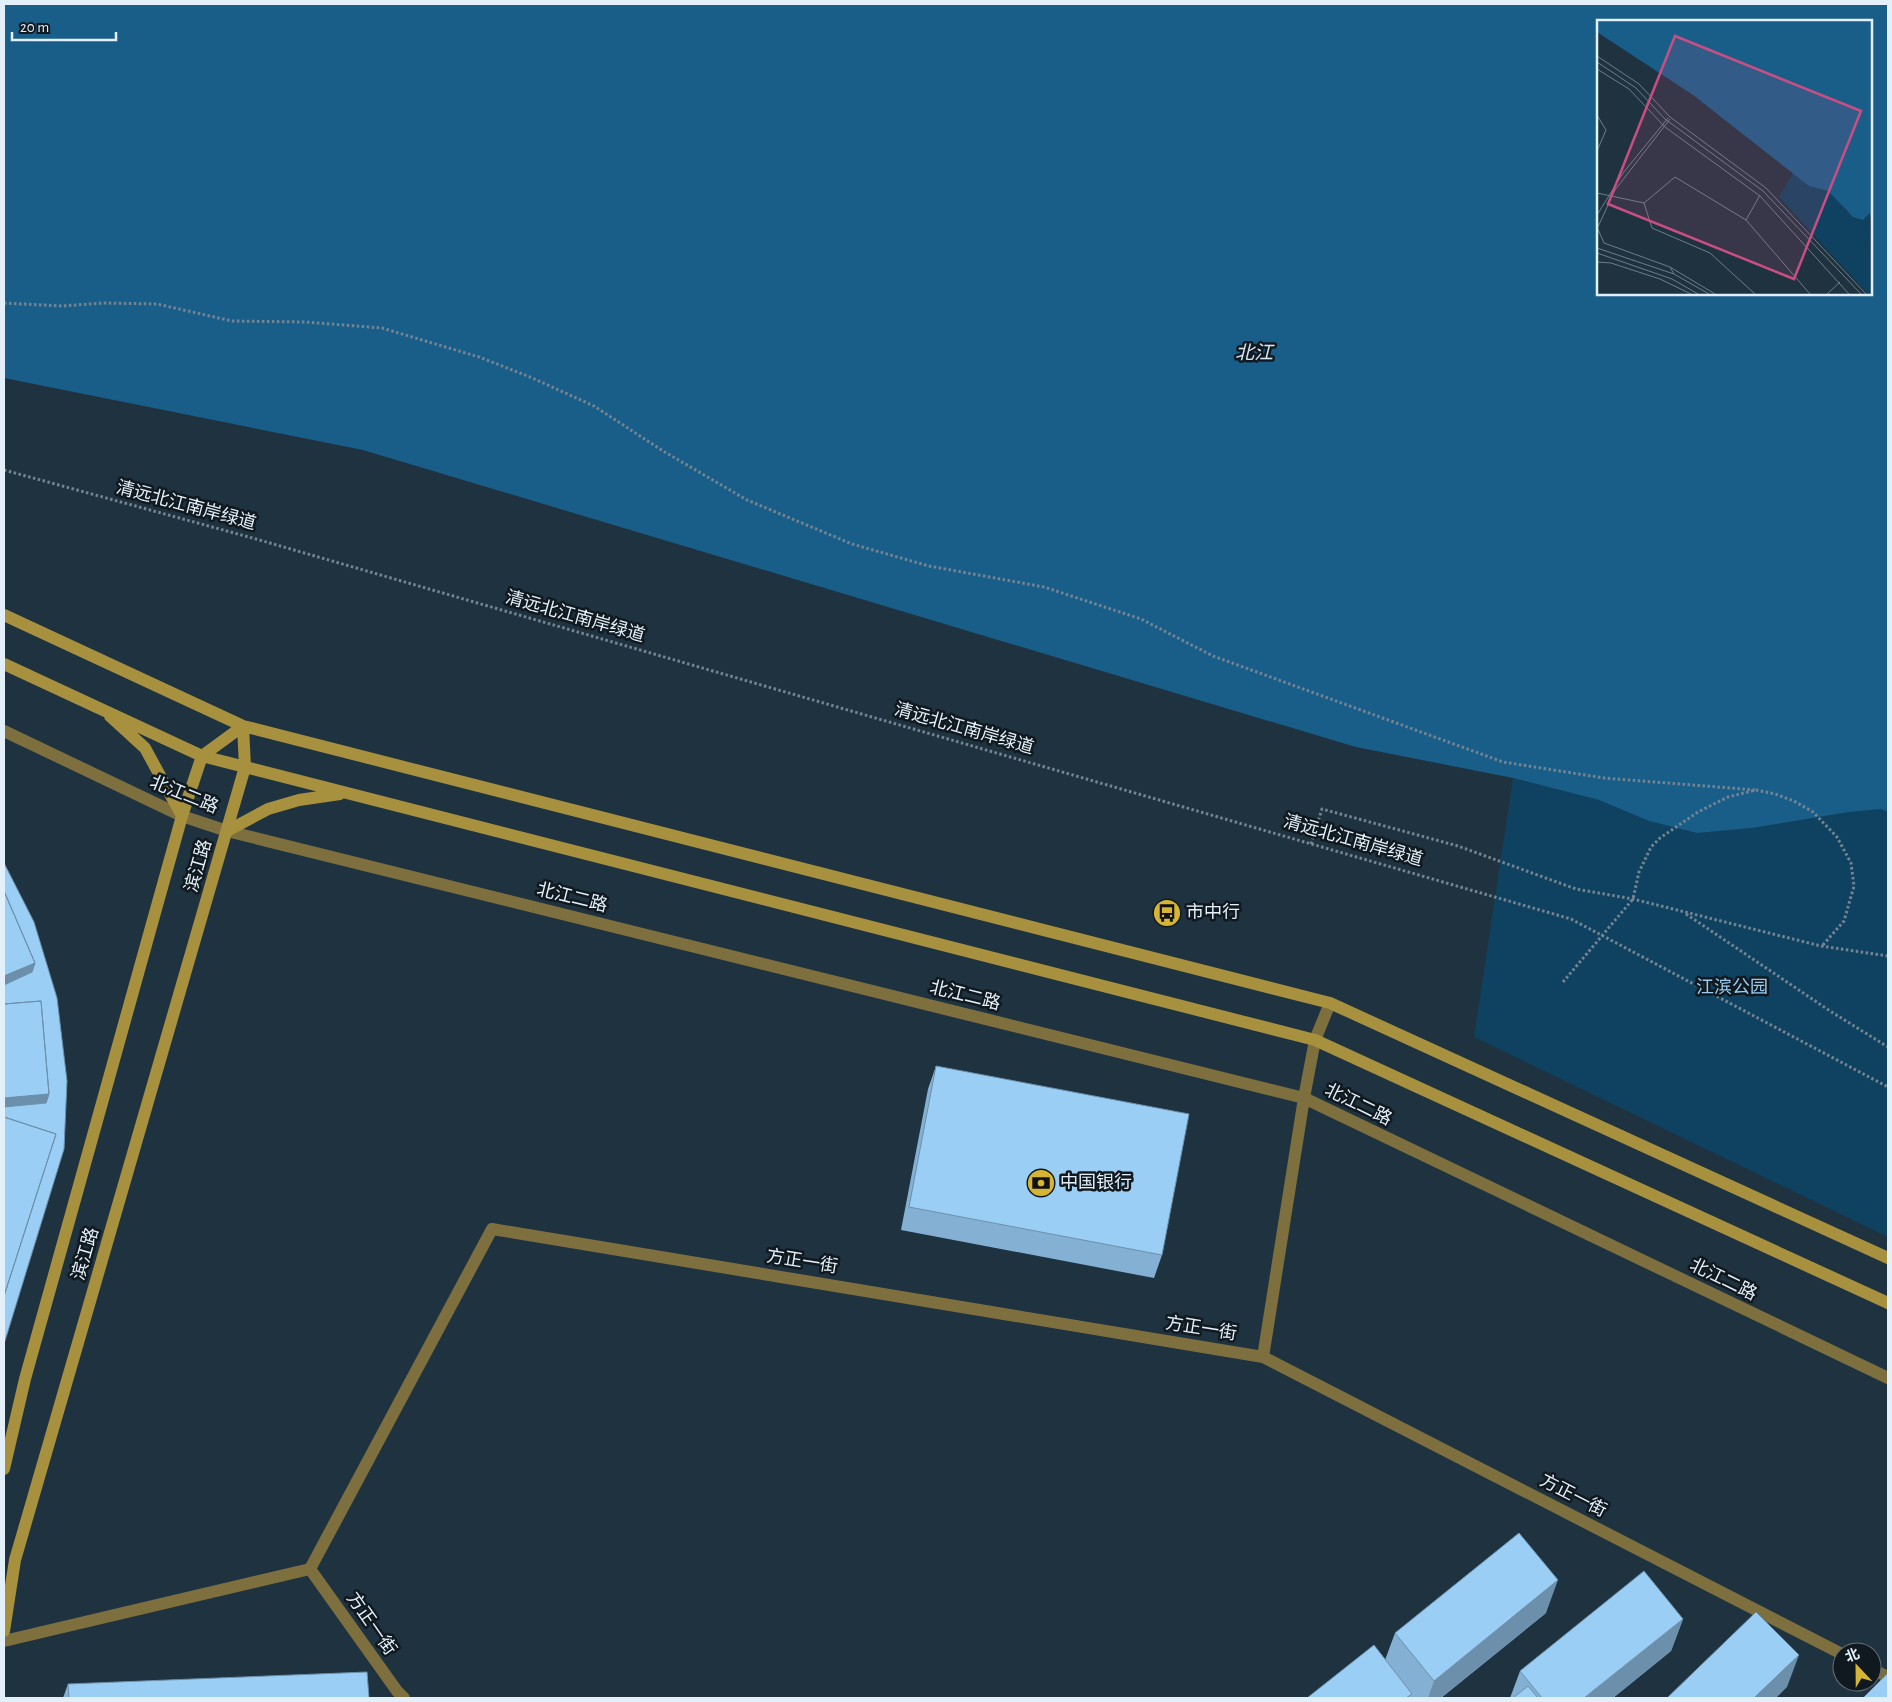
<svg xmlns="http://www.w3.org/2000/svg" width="1892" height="1702" viewBox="0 0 1892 1702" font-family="'Alegreya Sans','Noto Sans SC',sans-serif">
	<rect width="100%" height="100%" fill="#1f3240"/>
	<path fill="#0f4261" d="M1513 778 1599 800 1649 821 1697 833 1752 828 1849 812 1881 809 1888 812V1237L1474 1037Z"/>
	<path fill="#185e89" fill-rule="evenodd" d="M4 4H1888V812L1881 809 1849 812 1752 828 1697 833 1649 821 1599 800 1513 778 1356 747 363 450 4 378ZM1598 21H1871V294H1598Z"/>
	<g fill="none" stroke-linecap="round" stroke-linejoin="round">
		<path stroke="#758491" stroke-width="3" stroke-dasharray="2.5 2.5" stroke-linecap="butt" d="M4 303 62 306 104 303 157 304 232 321 305 322 382 328 479 357 530 377 594 406 663 451 747 500 852 544 929 566 1044 587 1141 619 1213 656 1503 762 1604 778 1756 790
			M4 470 256 539 1571 919 1888 1087
			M1311 844 1322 809 1458 846 1576 889 1633 899 1821 946 1888 956
			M1686 914 1830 1011 1888 1047
			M1563 982 1633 899 1639 872 1651 847 1660 838 1698 812 1728 797 1756 790 1775 794 1794 801 1813 812 1837 837 1851 863 1854 886 1844 921 1822 946"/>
		<path stroke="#7d6f3e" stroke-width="12" d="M4 731 182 816 227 831 1304 1098 1888 1378
			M1263 1357 1304 1098 1315 1040 1330 1003
			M310 1569 397 1691 404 1698
			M4 1641 310 1569 492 1229 1263 1357 1842 1654
			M1872 1669 1888 1677"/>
		<path stroke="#a8913e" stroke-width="12" d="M4 615 243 726 1330 1003 1888 1258
			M4 664 202 756 1315 1040 1888 1303
			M110 716 145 748 182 816
			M227 831 268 809 299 800 340 794
			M4 1469 25 1379 182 816 202 756 243 726
			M4 1631 15 1560 245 767 243 726"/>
	</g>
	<path fill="#84b1d3" d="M936 1066 1162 1255 1154 1278 901 1230 928 1089Z
		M1546 1613 1441 1698H1307L1385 1660 1395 1633Z
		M1683 1619 1671 1651 1613 1698H1510L1520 1671Z
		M68 1684 369 1698H63Z"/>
	<path fill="#6c90ac" d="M35 963 23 996 4 1004V976Z
		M49 1094 37 1126 4 1128V1098Z
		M1558 1580 1546 1613 1441 1698H1428L1434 1681Z
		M1683 1619 1671 1651 1613 1698H1584Z
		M1799 1655 1787 1687 1776 1698H1754Z"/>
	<path fill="#9acef5" stroke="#6c90ac" d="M4 863 34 922 57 998 67 1081 64 1149 4 1344V1296L56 1134 4 1117V1107L46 1103 49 1094 41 1001 4 1004V985L32 972 35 963 4 891Z
		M4 891 35 963 4 976Z
		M41 1001 49 1094 4 1098V1004Z
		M936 1066 1189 1114 1162 1255 909 1207Z
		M4 1117 56 1134 4 1296Z
		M1519 1533 1558 1580 1434 1681 1395 1633Z
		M1644 1571 1683 1619 1584 1698H1542L1520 1671Z
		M1756 1612 1799 1655 1754 1698H1667Z
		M1374 1645 1412 1694 1406 1698H1307Z
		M367 1672 369 1698H69L68 1684Z
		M1888 1673V1698H1863Z
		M1528 1686 1538 1698H1513Z"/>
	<defs>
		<symbol id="bus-disc" viewBox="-11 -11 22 22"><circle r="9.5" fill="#d6b534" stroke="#10191f"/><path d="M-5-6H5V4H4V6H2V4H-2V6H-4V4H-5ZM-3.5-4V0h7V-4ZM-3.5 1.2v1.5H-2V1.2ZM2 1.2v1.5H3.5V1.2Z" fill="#111"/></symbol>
		<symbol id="bank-disc" viewBox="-11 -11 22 22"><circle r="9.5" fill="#d6b534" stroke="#10191f"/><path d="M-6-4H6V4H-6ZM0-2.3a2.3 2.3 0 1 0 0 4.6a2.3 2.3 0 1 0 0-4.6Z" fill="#111"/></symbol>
	</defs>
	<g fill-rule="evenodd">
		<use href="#bus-disc" x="1151" y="897" width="32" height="32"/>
		<use href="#bank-disc" x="1025" y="1167" width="32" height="32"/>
	</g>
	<g text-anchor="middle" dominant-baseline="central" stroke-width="5" stroke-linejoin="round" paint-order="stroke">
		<g font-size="18" fill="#e3eff9" stroke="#10191f">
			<text transform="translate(186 506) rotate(15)">清远北江南岸绿道</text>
			<text transform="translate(575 617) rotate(16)">清远北江南岸绿道</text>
			<text transform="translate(964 729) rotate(16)">清远北江南岸绿道</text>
			<text transform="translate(184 795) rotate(22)">北江二路</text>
			<text transform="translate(1353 841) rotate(16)">清远北江南岸绿道</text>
			<text transform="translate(199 866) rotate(-74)">滨江路</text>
			<text transform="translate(572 898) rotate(14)">北江二路</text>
			<text transform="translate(965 996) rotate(14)">北江二路</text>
			<text transform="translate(1358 1105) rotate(26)">北江二路</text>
			<text transform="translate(86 1254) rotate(-74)">滨江路</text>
			<text transform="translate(802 1262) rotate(9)">方正一街</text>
			<text transform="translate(1723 1280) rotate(26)">北江二路</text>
			<text transform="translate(1201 1329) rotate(9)">方正一街</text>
			<text transform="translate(1573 1496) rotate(27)">方正一街</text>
			<text transform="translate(371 1624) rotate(55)">方正一街</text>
		</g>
		<g font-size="18" fill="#e3eff9" stroke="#10191f" text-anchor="start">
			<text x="1186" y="913">市中行</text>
			<text x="1060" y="1183">中国银行</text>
		</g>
		<g font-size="18" fill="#98ccf1" stroke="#10191f">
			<text x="1732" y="988">江滨公园</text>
		</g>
		<g font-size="19" font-style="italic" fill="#d5e6f3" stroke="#10191f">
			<text x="1254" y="353">北江</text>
		</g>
	</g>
	<g transform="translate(1597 20)">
		<rect width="275" height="275" fill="#1f3240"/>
		<path d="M196 153 212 166 231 171 256 197 268 199 273 193 275 274H271L182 177Z" fill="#0f4261"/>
		<path d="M0 1H275V208L273 193 266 200 256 197 231 171 212 166 96 75 0 12Z" fill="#185e89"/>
		<path fill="none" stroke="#6d7e8a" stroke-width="1" d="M0 36 42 64 73 97 169 168 269 274M0 42 39 68 68 99 166 171 264 274M0 49 32 69 68 107 163 176 252 274M0 95 9 110 0 131M0 173 47 183 78 157 149 200 213 274M47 183 55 208 113 233 158 274M0 195 26 153 71 98M149 200 163 175M0 207 7 223 73 247 77 254M0 209 18 170 73 99M0 228 77 254 112 274M0 233 75 259 101 274M0 242 14 243 63 259 94 274M73 247 118 274M230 274 243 262"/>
		<path fill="#ca4e82" fill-opacity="0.15" stroke="#ca4e82" stroke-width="2.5" d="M78 16 264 91 197 259 11 184Z"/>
		<rect width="275" height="275" fill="none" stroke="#e3eff9" stroke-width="2.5"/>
	</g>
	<rect width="1892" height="1702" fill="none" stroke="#e3eff9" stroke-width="10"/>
	<g transform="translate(1857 1667) rotate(338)"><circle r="24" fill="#10191f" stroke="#646f76"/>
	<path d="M0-4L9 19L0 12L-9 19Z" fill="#d6b534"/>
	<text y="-8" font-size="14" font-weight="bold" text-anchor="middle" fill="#e3eff9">北</text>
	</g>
	<path d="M12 32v8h104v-8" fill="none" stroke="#e3eff9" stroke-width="2.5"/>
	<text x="20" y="32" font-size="15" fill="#e3eff9" stroke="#10191f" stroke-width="4" paint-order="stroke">20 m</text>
</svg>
